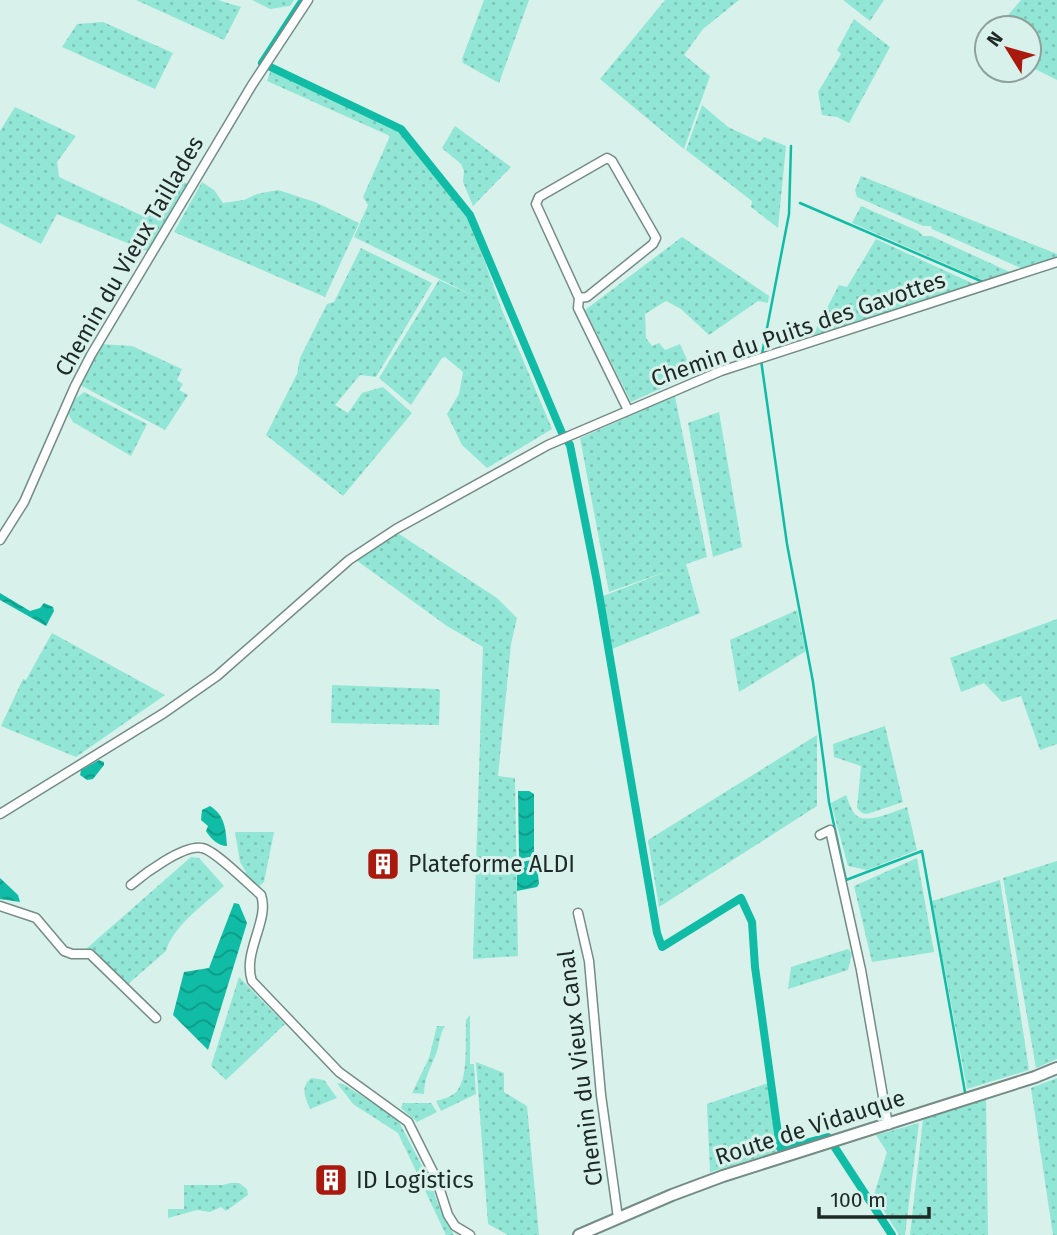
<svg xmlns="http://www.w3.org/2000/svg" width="1057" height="1235" viewBox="0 0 1057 1235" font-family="'Fira Sans',sans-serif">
	<defs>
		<pattern id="grass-dots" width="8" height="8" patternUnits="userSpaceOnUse" patternTransform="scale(1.75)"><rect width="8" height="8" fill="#92e6d5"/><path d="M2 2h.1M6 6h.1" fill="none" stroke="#7dc5b7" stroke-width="1.8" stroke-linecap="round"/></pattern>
		<pattern id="water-waves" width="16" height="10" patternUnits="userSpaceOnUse" patternTransform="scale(1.75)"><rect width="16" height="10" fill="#10bca5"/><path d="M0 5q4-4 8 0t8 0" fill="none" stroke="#0f9986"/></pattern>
	</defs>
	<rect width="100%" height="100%" fill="#d8f1eb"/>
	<path fill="url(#grass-dots)" d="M136 0H218L241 7 224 40Z
		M252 0H294L290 6 270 9Z
		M484 0H529L499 83 463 63 462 59Z
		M665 0H739L703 29 684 55 710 76 684 149 600 79Z
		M843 0H884L870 21Z
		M1021 0H1057V80L1029 66V28H997Z
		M854 19 890 47 849 123 837 117 822 115 818 92 841 54 837 50Z
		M103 22 173 53 155 89 62 47 77 24Z
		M271 69 398 130 470 220 502 310 552 429 487 468 462 445 447 414 459 394 463 372 445 357 442 358 411 405 379 378 439 280 478 298 354 237 368 205 363 197 390 136 267 81Z
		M702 105 728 127 760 142 764 137 786 146 778 228 751 207 752 201 686 150Z
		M15 107 76 136 57 162 59 177 145 217 177 182 188 183 149 252 57 214 41 244 0 223V131Z
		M455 126 511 167 473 206 463 182 464 171 461 164 442 148Z
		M861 176 1057 254V259L1023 269 932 229 931 226H923L857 197 855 190Z
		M202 182 214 190 223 203 244 200 257 194 278 190 315 202 359 223 325 297 174 232Z
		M861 206 918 231 923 236H931L1012 273 985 281 852 223Z
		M682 237 769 296 768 303 758 301 709 335 681 309 666 301 645 314 646 338 652 346 659 343 665 350 680 344 693 374 631 402 585 310Z
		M876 239 974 284 816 338 813 335 839 285 847 287Z
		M361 248 432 283 376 377 360 375 335 405 348 413 362 393 383 387 412 413 343 496 266 435 297 374 300 358 327 304 334 302Z
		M100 344 132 346 182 369 177 380 183 384 179 390 188 395 165 430 78 384Z
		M84 392 147 424 131 456 73 422 68 414 74 400Z
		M675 396 707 557 686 564 700 613 612 649 603 596 676 568 609 592 580 438Z
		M719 412 742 547 713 557 688 423Z
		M396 532 497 598 517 618 511 644 498 776 515 778 518 956 473 959 483 647 447 626 356 560Z
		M797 610 806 651 739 692 730 640Z
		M1057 619V744L1040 750 1021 696 1002 702 984 683 961 692 950 658Z
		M52 633 165 695 76 757 1 726 23 679 26 680Z
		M332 685 437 689 440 690 439 725 331 723Z
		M885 726 903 802 867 814 862 813 857 808 861 766 834 757 833 744Z
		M817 735V806L659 907 648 840Z
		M846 795C849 802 851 811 857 816 868 824 895 811 907 807L917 850 867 870 848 866 831 803Z
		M235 832H274L264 882 258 887 244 874 246 872 240 862Z
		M191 857 199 858 224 886C207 902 172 927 166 951L127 985 86 949Z
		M917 858 934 952 872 962 854 886Z
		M1057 861V1059L1036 1068 1003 878Z
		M1000 880 1029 1070 967 1089 932 901Z
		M848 949 852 953 848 970 788 989 791 967Z
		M239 977 285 1024 226 1080 211 1066Z
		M470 1015V1064H474L476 1094 441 1111 436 1101C443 1099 451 1097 456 1092 469 1079 465 1039 466 1020Z
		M437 1026H445C439 1035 440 1044 436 1054 431 1067 424 1078 424 1094L412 1093 429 1058Z
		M476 1062 504 1073V1092L527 1106 539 1235H508L488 1224Z
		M311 1078 324 1080 337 1098 310 1109C305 1097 300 1088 311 1078Z
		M1057 1078V1235H1053L1031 1088Z
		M337 1083 343 1084 397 1118 431 1183 438 1204 454 1235H446L398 1133 353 1104Z
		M768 1083 776 1152 710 1172 707 1104Z
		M986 1099 988 1235H910L923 1119Z
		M403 1103H431L437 1112 417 1122 401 1108Z
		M919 1123 905 1235H899L874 1195 887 1152 876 1135Z
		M230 1183H239L247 1189 248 1195 226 1211 221 1207 210 1212 197 1210 168 1218V1209H184V1185H223Z"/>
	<path fill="url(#water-waves)" d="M0 593 30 611 40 608 44 603 53 607 54 611 46 626 0 600Z
		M99 760 104 762V765L93 779 87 780 80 775 81 770Z
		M518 791H529L534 794V856L519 859Z
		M210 806C225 815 226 830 227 846 218 846 211 839 206 831L208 826 201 820 202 810Z
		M531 860 537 864 539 884 537 887 517 891V863Z
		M0 878 18 895 20 902 0 899Z
		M234 903 239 904 247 923 208 1050 173 1015 184 972 209 968Z"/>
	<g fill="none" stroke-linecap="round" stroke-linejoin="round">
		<path stroke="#10bca5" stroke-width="2.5" d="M800 203 983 282
			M762 354 789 214 791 146
			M761 360 787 544 813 682 829 802 846 880 922 851 965 1092"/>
		<path stroke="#10bca5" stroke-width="8" d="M301 3 262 63 401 129 470 215 562 433 570 445 597 582 657 933 662 947 741 898 752 922 755 967 780 1148 783 1149 828 1137 892 1235"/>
		<defs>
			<path id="minor" d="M579 298 587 297 653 244 656 238 612 161 607 158 539 197 536 204 579 298 578 308 628 410
				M0 540 24 502 75 386 91 355 252 85 308 0
				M0 814 164 713 217 676 349 560 396 529 548 445 721 371 1057 262
				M820 835 830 830 861 970 888 1125
				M131 885C144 874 184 844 202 848 215 850 249 885 261 895 270 920 242 952 252 981L339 1072 408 1122 436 1178 448 1215 455 1226 470 1235
				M0 906 36 918 64 951 72 954H90L156 1018
				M578 913 589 961 601 1095 618 1218"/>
			<path id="tertiary" d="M579 1235 672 1195 723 1176 1035 1077 1057 1068"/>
		</defs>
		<use href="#minor" stroke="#758c86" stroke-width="11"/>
		<use href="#tertiary" stroke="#758c86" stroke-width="14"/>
		<use href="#minor" stroke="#fff" stroke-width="8"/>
		<use href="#tertiary" stroke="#fff" stroke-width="10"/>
	</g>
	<defs>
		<symbol id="building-square" viewBox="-11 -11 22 22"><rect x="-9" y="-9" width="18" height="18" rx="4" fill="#aa190e" stroke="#d8f1eb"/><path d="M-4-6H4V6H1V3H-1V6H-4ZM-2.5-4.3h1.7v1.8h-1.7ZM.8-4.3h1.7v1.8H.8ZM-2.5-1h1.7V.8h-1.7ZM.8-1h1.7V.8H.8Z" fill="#fff"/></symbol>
	</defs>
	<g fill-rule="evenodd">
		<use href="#building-square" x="364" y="845" width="38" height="38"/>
		<use href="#building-square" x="312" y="1161" width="38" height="38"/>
	</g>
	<g text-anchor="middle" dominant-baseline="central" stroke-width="6" stroke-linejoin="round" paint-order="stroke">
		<g font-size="23" fill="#1e2825" stroke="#d8f1eb">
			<text transform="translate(129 256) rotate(-60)">Chemin du Vieux Taillades</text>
			<text transform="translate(798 329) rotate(-19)">Chemin du Puits des Gavottes</text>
			<text transform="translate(580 1068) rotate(-97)">Chemin du Vieux Canal</text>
			<text transform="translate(810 1127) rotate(-18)">Route de Vidauque</text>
		</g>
		<g font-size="23" fill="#1e2825" stroke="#d8f1eb" text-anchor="start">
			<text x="408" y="864">Plateforme ALDI</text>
			<text x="356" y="1180">ID Logistics</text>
		</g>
	</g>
	<g transform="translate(1008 49) rotate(307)"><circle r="33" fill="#d8f1eb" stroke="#8ea19c" stroke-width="2"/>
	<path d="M0-5L12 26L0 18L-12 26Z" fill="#aa190e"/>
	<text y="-10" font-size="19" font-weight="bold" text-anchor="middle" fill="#1e2825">N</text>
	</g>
	<path d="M819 1207v10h110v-10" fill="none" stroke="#1e2825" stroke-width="3.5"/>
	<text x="830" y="1207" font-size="21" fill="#1e2825" stroke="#d8f1eb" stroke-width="5" paint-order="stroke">100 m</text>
</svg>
